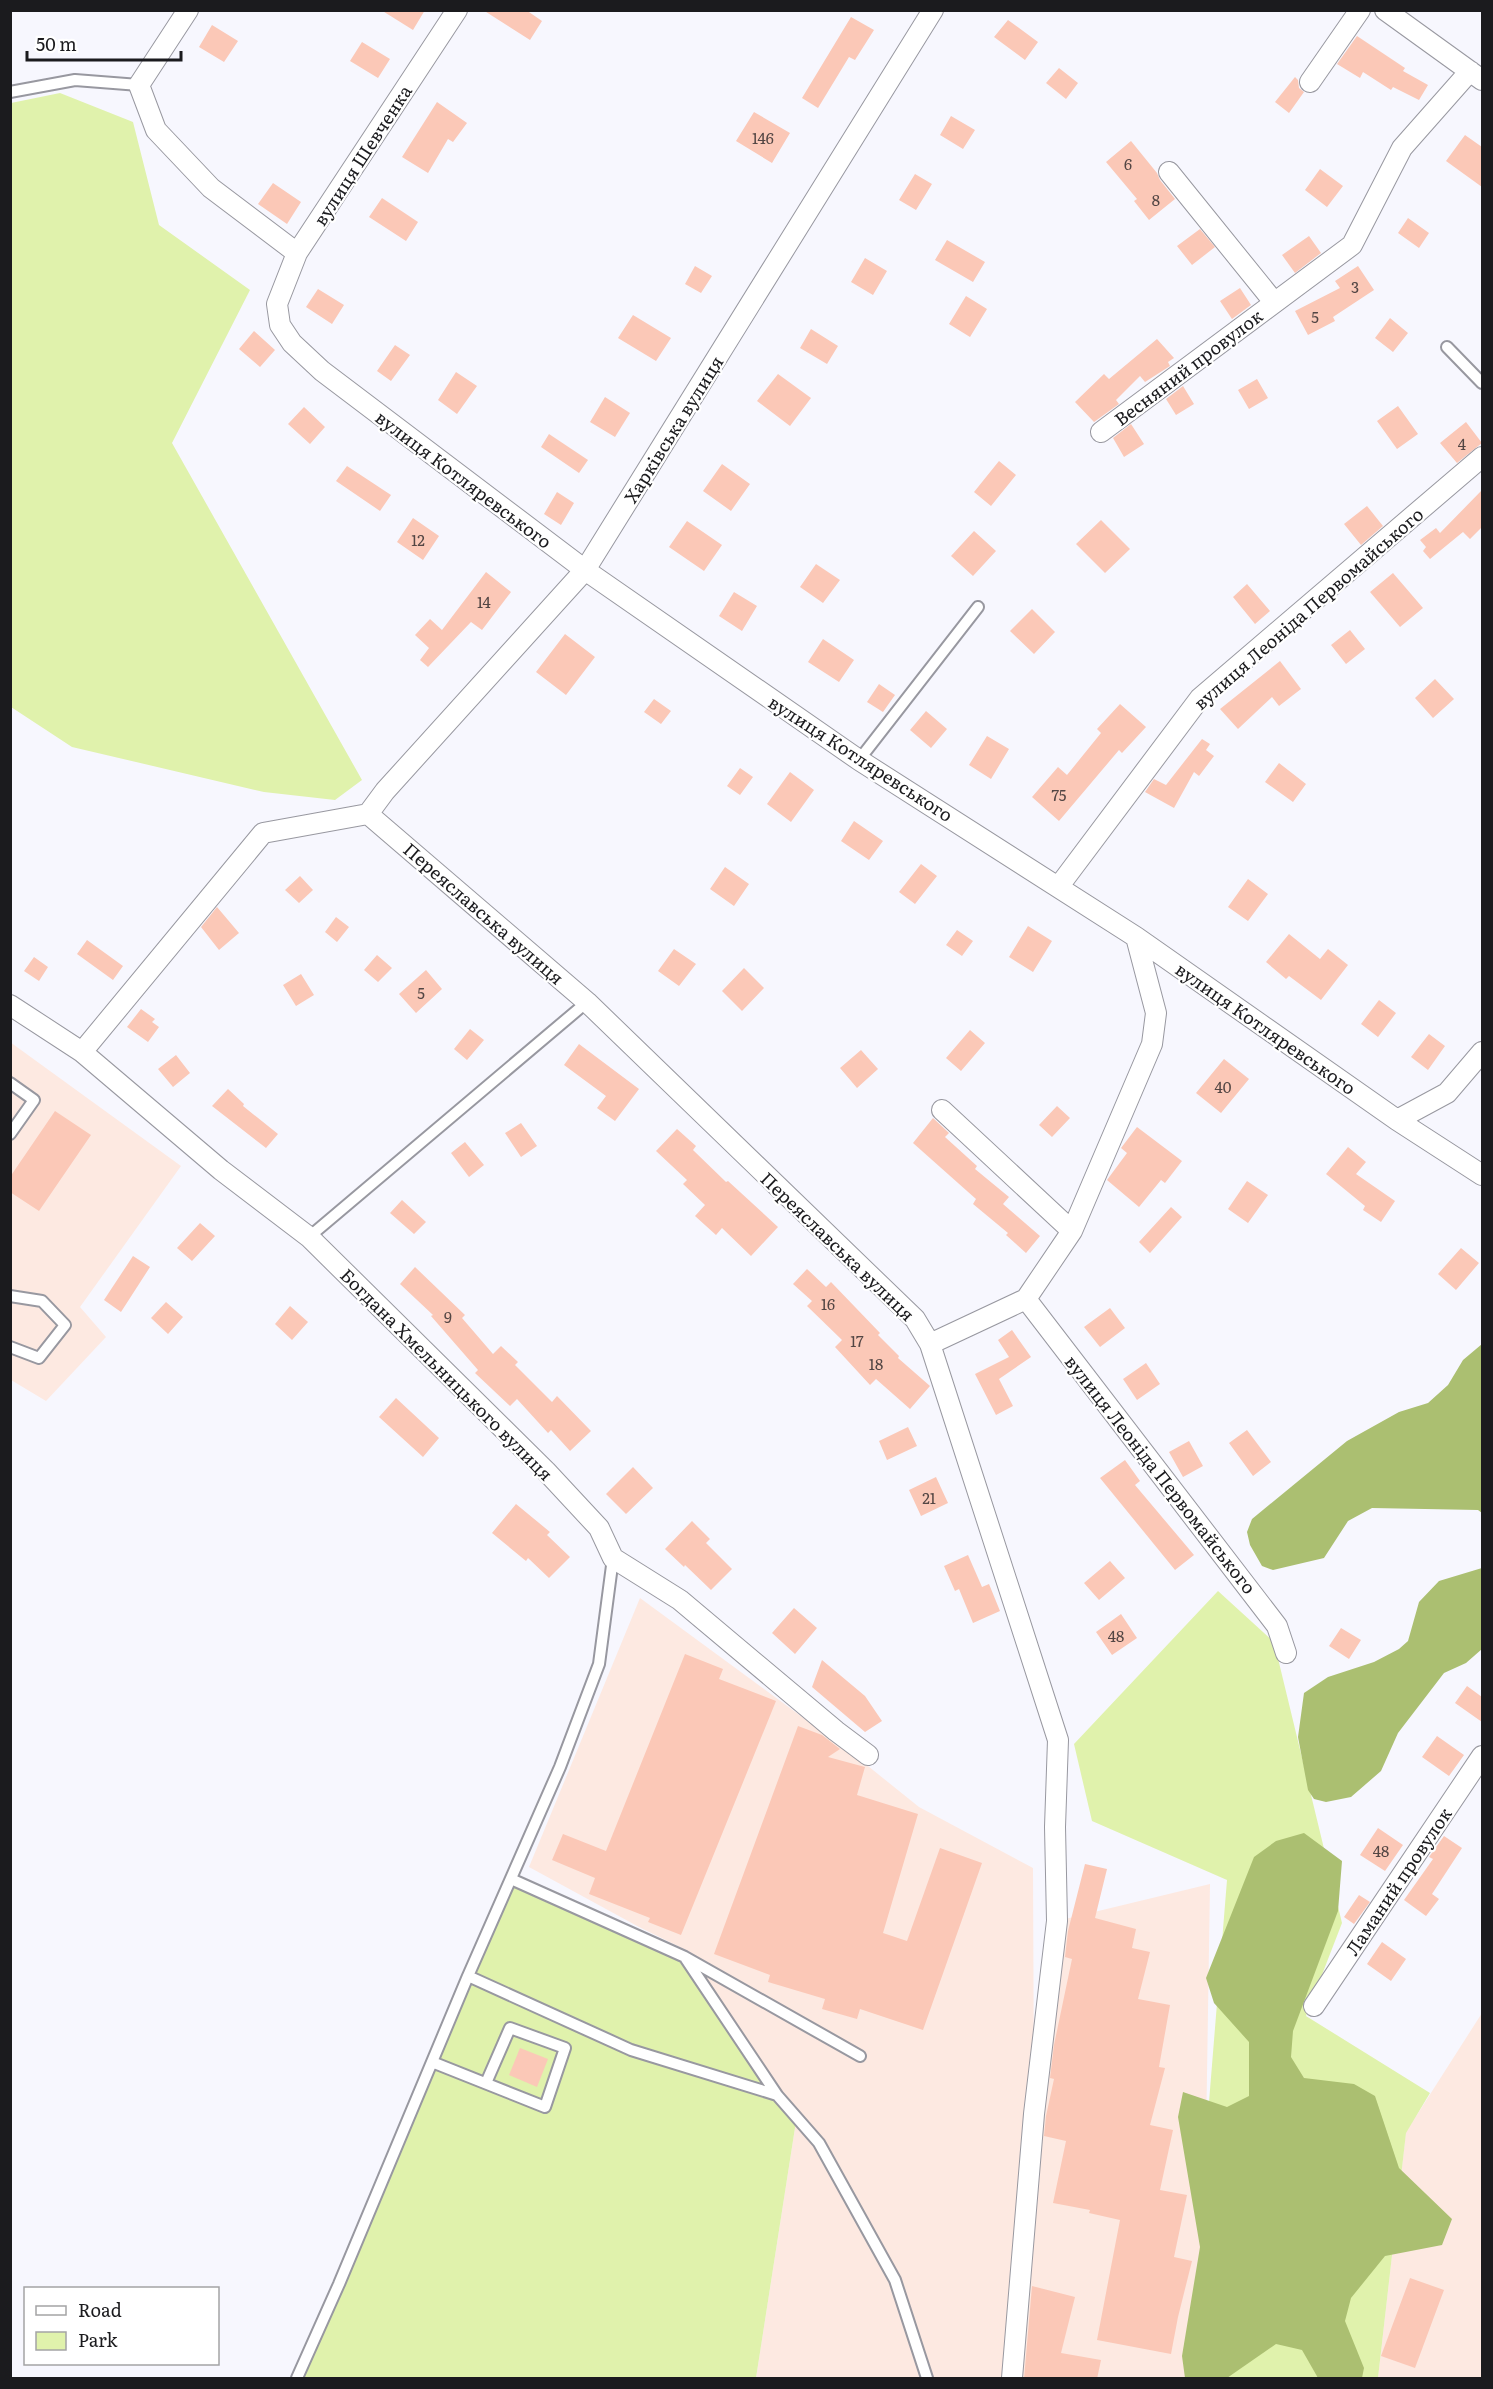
<svg xmlns="http://www.w3.org/2000/svg" width="1493" height="2389" viewBox="0 0 1493 2389" font-family="Literata,serif">
	<rect width="100%" height="100%" fill="#f7f7fe"/>
	<path fill="#fde9e1" d="M10 1042 181 1166 80 1307 106 1337 46 1401 11 1380Z
		M640 1598 858 1758 919 1807 1033 1868 1034 2106 1057 1921 1210 1884 1206 2139 1211 2378H756L797 2115 777 2095 688 1951 639 1927 529 1867Z
		M1482 2013V2378H1378L1406 2132Z"/>
	<path fill="#e0f2ac" d="M60 93 133 122 159 225 250 290 172 443 362 780 335 800 264 792 72 747 11 707V103Z
		M1218 1591 1274 1642 1342 1923 1306 2016 1430 2093 1406 2133 1378 2378H1211L1206 2139 1227 1880 1092 1821 1074 1744Z
		M511 1879 685 1957 797 2115 756 2378H303Z"/>
	<path fill="#abbf71" d="M1482 1344V1513L1478 1510 1372 1508 1348 1521 1324 1558 1273 1570 1262 1566 1250 1545 1247 1532 1252 1519 1347 1441 1399 1412 1428 1403 1448 1385 1463 1360Z
		M1482 1568V1649L1466 1663 1444 1673 1398 1733 1381 1771 1351 1797 1326 1802 1314 1799 1308 1790 1298 1737 1304 1693 1328 1677 1374 1662 1399 1649 1408 1641 1419 1602 1439 1581Z
		M1304 1833 1342 1861 1338 1911 1293 2031 1291 2057 1304 2078 1354 2084 1375 2096 1399 2168 1452 2219 1442 2245 1385 2256 1351 2298 1345 2321 1364 2368 1362 2378H1318L1302 2350 1276 2344 1227 2378H1185L1182 2356 1200 2247 1178 2117 1183 2092 1227 2107 1249 2096V2042L1214 2003 1206 1978 1254 1857 1276 1841Z"/>
	<path fill="#fbc8b7" d="M381 10H425L413 30Z
		M483 10H526L542 21 530 40Z
		M851 17 874 30 855 60 849 57 818 108 802 98Z
		M1008 20 1038 42 1025 60 994 37Z
		M212 25 238 41 224 62 199 47Z
		M1357 36 1405 68 1403 71 1428 85 1419 100 1393 87 1391 90 1363 72 1360 78 1337 64Z
		M362 42 390 59 378 78 350 61Z
		M1059 68 1078 83 1066 99 1046 83Z
		M1295 77 1298 80 1299 88 1304 92 1289 113 1275 102Z
		M437 102 467 123 453 142 448 139 428 173 402 157Z
		M754 112 790 133 772 163 736 141Z
		M951 116 975 130 963 149 940 135Z
		M1465 135 1482 147V187L1446 161Z
		M1131 141 1157 173 1160 180 1175 199 1149 220 1134 201 1137 199 1106 162Z
		M1320 169 1343 186 1327 207 1305 190Z
		M915 174 932 184 916 210 899 200Z
		M273 183 301 202 287 224 258 204Z
		M382 198 418 222 406 241 369 217Z
		M1408 218 1429 233 1419 248 1398 233Z
		M1200 229 1215 247 1192 265 1177 246Z
		M1309 236 1321 253 1295 273 1282 255Z
		M947 240 985 262 973 282 935 260Z
		M865 258 887 271 873 295 851 282Z
		M695 266 712 276 701 293 685 284Z
		M1358 266 1374 290 1333 317 1335 321 1308 335 1295 311 1340 288 1335 281Z
		M1240 288 1251 305 1232 319 1220 301Z
		M318 289 344 305 332 324 306 307Z
		M966 296 987 309 970 337 949 324Z
		M633 315 671 338 656 361 618 338Z
		M1390 318 1408 333 1393 352 1375 338Z
		M811 329 838 346 827 364 800 348Z
		M254 331 275 350 260 367 239 349Z
		M1157 339 1174 358 1168 362 1170 366 1145 382 1140 376 1116 400 1119 404 1094 422 1075 402 1104 374 1109 379Z
		M395 345 410 355 391 381 377 371Z
		M456 372 477 386 457 414 438 400Z
		M778 374 811 398 790 426 757 401Z
		M1257 379 1268 398 1249 409 1238 390Z
		M1183 386 1194 404 1176 415 1166 399Z
		M605 397 630 413 615 437 590 422Z
		M1398 406 1418 434 1397 449 1377 421Z
		M304 407 325 427 310 444 288 424Z
		M1466 422 1482 443 1457 463 1440 443Z
		M1131 424 1144 444 1124 457 1113 438Z
		M549 434 588 460 579 473 541 447Z
		M999 461 1016 475 991 506 974 492Z
		M722 464 750 484 731 511 703 491Z
		M347 466 391 495 380 511 336 481Z
		M1482 490V527L1470 539 1463 532 1430 559 1423 551 1426 547 1420 540 1436 528 1440 533Z
		M557 492 574 503 561 525 544 514Z
		M1367 506 1383 526 1361 545 1344 524Z
		M413 518 439 536 423 560 397 542Z
		M1101 520 1130 549 1105 573 1076 544Z
		M687 521 722 545 704 571 669 547Z
		M974 531 996 551 973 576 951 556Z
		M816 564 840 580 823 603 800 587Z
		M486 572 511 592 482 630 471 622 428 667 420 660 429 648 415 635 430 619 442 630Z
		M1393 573 1423 608 1400 627 1370 592Z
		M1247 584 1270 611 1255 624 1233 597Z
		M734 592 757 606 742 631 719 616Z
		M1032 609 1055 632 1034 654 1010 631Z
		M1350 630 1365 649 1346 664 1331 645Z
		M565 634 595 657 566 695 536 672Z
		M823 639 854 660 839 682 808 662Z
		M1280 661 1301 689 1279 706 1272 697 1238 729 1220 709Z
		M1435 679 1454 699 1433 718 1415 698Z
		M879 684 895 695 883 712 867 702Z
		M654 699 671 711 661 724 644 712Z
		M1120 704 1146 727 1122 753 1119 750 1059 821 1032 797 1058 767 1067 775 1101 733 1097 729Z
		M926 711 947 729 931 748 910 730Z
		M987 736 1009 749 991 779 969 765Z
		M1202 739 1210 744 1206 750 1214 756 1199 776 1194 772 1174 808 1145 792 1154 779 1166 785Z
		M1279 763 1306 784 1293 802 1265 782Z
		M740 768 753 777 740 795 727 786Z
		M790 772 814 790 791 822 767 804Z
		M854 821 883 841 869 860 841 841Z
		M921 864 937 876 915 904 899 892Z
		M725 867 749 884 734 906 710 889Z
		M300 876 313 890 299 903 285 890Z
		M1248 879 1268 894 1248 921 1228 907Z
		M217 907 239 933 219 950 201 927Z
		M336 917 349 927 337 942 325 932Z
		M1028 926 1052 941 1033 972 1009 957Z
		M957 930 973 941 962 956 946 945Z
		M1289 934 1320 959 1328 949 1348 965 1321 1000 1289 976 1286 979 1266 962Z
		M87 940 123 966 113 980 77 954Z
		M674 949 696 964 679 986 658 971Z
		M377 955 392 968 378 982 364 970Z
		M34 957 48 967 39 981 24 971Z
		M744 968 764 988 742 1011 722 991Z
		M426 970 442 989 416 1013 399 994Z
		M301 974 314 995 296 1006 283 985Z
		M1379 1000 1396 1013 1378 1037 1361 1024Z
		M141 1009 155 1019 152 1022 159 1027 148 1042 127 1027Z
		M470 1029 484 1040 467 1060 454 1049Z
		M970 1030 985 1043 961 1071 946 1058Z
		M1429 1034 1445 1046 1428 1070 1411 1057Z
		M579 1044 639 1089 615 1121 597 1108 606 1096 564 1065Z
		M861 1050 878 1069 857 1088 840 1068Z
		M176 1055 190 1073 173 1087 158 1069Z
		M1224 1059 1249 1079 1221 1113 1196 1093Z
		M228 1089 244 1104 243 1106 278 1134 266 1148 212 1106Z
		M1057 1106 1070 1118 1052 1137 1039 1125Z
		M55 1111 91 1135 39 1211 10 1192V1177Z
		M933 1118 949 1133 945 1137 977 1166 975 1169 1009 1197 1003 1204 1040 1236 1026 1253 1006 1235 1008 1233 973 1204 976 1199 913 1143Z
		M521 1123 537 1146 521 1157 505 1133Z
		M1137 1127 1182 1161 1165 1183 1161 1180 1139 1207 1107 1180 1127 1153 1121 1148Z
		M677 1129 696 1146 693 1150 726 1182 728 1181 778 1227 751 1256 722 1228 716 1235 695 1216 705 1205 683 1184 687 1180 656 1151Z
		M465 1142 484 1165 469 1177 451 1153Z
		M1348 1147 1366 1162 1356 1174 1395 1201 1381 1222 1363 1210 1365 1206 1326 1174Z
		M1247 1181 1268 1195 1248 1223 1228 1209Z
		M402 1200 426 1222 414 1234 390 1213Z
		M1171 1207 1182 1217 1150 1253 1139 1242Z
		M200 1223 215 1236 192 1261 177 1248Z
		M1461 1248 1479 1263 1456 1290 1438 1274Z
		M133 1256 150 1267 121 1312 104 1300Z
		M415 1267 465 1315 462 1318 493 1354 501 1346 518 1362 515 1365 552 1402 557 1396 591 1431 570 1451 551 1430 548 1433 517 1399 510 1406 475 1373 478 1370 431 1316 433 1315 400 1284Z
		M807 1269 826 1287 831 1282 880 1333 878 1335 899 1356 898 1358 930 1386 910 1409 876 1379 870 1385 835 1347 842 1340 807 1306 812 1301 793 1284Z
		M166 1302 183 1317 168 1334 151 1318Z
		M290 1306 308 1322 292 1340 275 1324Z
		M1110 1308 1125 1328 1100 1347 1084 1327Z
		M1012 1330 1031 1357 999 1379 1013 1406 996 1415 975 1374 1009 1357 998 1340Z
		M1146 1363 1160 1384 1137 1400 1123 1379Z
		M396 1398 439 1438 423 1457 379 1417Z
		M908 1427 917 1446 887 1460 879 1441Z
		M1247 1430 1271 1462 1253 1476 1229 1443Z
		M1189 1441 1203 1466 1183 1477 1169 1452Z
		M1125 1460 1140 1481 1135 1485 1194 1555 1175 1570 1100 1478Z
		M633 1467 653 1488 626 1514 606 1494Z
		M936 1477 948 1503 921 1516 909 1490Z
		M516 1504 550 1532 547 1535 570 1557 549 1578 528 1558 526 1561 492 1533Z
		M692 1521 710 1539 706 1543 732 1569 711 1590 685 1565 684 1567 665 1549Z
		M968 1555 982 1587 989 1584 1000 1611 973 1623 959 1589 955 1591 944 1566Z
		M1110 1561 1125 1578 1099 1600 1084 1583Z
		M794 1608 817 1628 795 1654 772 1633Z
		M1121 1614 1137 1638 1112 1655 1096 1632Z
		M1341 1628 1361 1640 1349 1659 1329 1646Z
		M685 1654 723 1669 719 1679 776 1701 681 1935 648 1922 650 1918 589 1894 595 1878 552 1860 563 1834 606 1851Z
		M822 1660 865 1696 882 1721 865 1732 812 1687Z
		M1467 1686 1482 1697V1722L1455 1703Z
		M798 1726 822 1735 840 1749 828 1757 865 1767 857 1795 918 1814 883 1933 907 1941 940 1848 982 1863 923 2030 860 2009 857 2019 822 2009 825 1999 768 1982 770 1975 714 1954Z
		M1437 1736 1464 1755 1449 1776 1422 1757Z
		M1378 1828 1403 1845 1385 1871 1360 1855Z
		M1444 1836 1462 1848 1432 1894 1439 1899 1426 1916 1404 1900 1433 1859 1429 1857Z
		M1085 1864 1107 1869 1095 1918 1136 1929 1132 1948 1150 1952 1138 1999 1170 2005 1159 2067 1165 2068 1150 2125 1173 2130 1160 2190 1187 2195 1174 2257 1192 2261 1178 2317 1171 2354 1097 2340 1120 2220 1089 2213 1090 2210 1053 2203 1066 2141 1044 2136 1046 2116 1054 2079 1050 2078 1054 2045 1072 1959 1065 1957 1068 1931Z
		M1359 1895 1370 1902 1354 1924 1344 1917Z
		M1382 1942 1406 1959 1391 1981 1367 1964Z
		M520 2048 548 2059 537 2087 509 2075Z
		M1410 2278 1444 2290 1415 2368 1381 2356Z
		M1032 2286 1075 2297 1061 2353 1101 2360 1097 2379H1024Z"/>
	<g fill="none" stroke-linecap="round" stroke-linejoin="round">
		<defs>
			<path id="lane" d="M10 92 75 80 139 85
				M1447 347 1482 383
				M859 760 978 607
				M10 1083 34 1100 10 1134
				M309 1237 587 1002
				M10 1296 42 1301 65 1325 39 1358 10 1347
				M613 1558 599 1664 560 1767 468 1976 631 2050 777 2095 819 2143 895 2280 927 2378
				M511 1879 685 1957 860 2056
				M686 1959 777 2095
				M432 2062 545 2107 565 2048 510 2028 486 2083
				M297 2378 339 2284 468 1976"/>
			<path id="street" d="M188 10 139 85 156 130 211 188 297 253
				M457 10 297 253 277 304 280 325 292 343 322 371 585 570 859 760 1136 937 1397 1120 1482 1175
				M1385 10 1482 80
				M1310 82 1360 10
				M1169 172 1274 302
				M1101 432 1352 245 1402 148 1470 71
				M368 814 587 1002 915 1319 930 1344 1058 1740 1055 1827 1057 1921 1034 2114 1012 2378
				M368 814 385 791 585 570 933 10
				M1059 886 1200 698 1482 457
				M10 1005 82 1052 221 1170 309 1237 546 1471 599 1528 613 1558 680 1600 836 1731 868 1755
				M82 1052 263 833 368 814
				M942 1110 1072 1231
				M1397 1120 1447 1093 1482 1052
				M1026 1299 1277 1626 1286 1653
				M930 1344 1026 1299 1072 1231 1152 1044 1156 1013 1136 937
				M1314 2006 1482 1756"/>
		</defs>
		<use href="#lane" stroke="#9898a0" stroke-width="14"/>
		<use href="#street" stroke="#9898a0" stroke-width="22"/>
		<use href="#lane" stroke="#fff" stroke-width="10"/>
		<use href="#street" stroke="#fff" stroke-width="20"/>
	</g>
	<g text-anchor="middle" dominant-baseline="central" stroke-width="4.5" stroke-linejoin="round" paint-order="stroke">
		<g font-size="15" fill="#534644">
			<text x="763" y="137">146</text>
			<text x="1128" y="163">6</text>
			<text x="1156" y="199">8</text>
			<text x="1355" y="286">3</text>
			<text x="1315" y="316">5</text>
			<text x="1462" y="443">4</text>
			<text x="418" y="539">12</text>
			<text x="484" y="601">14</text>
			<text x="1059" y="794">75</text>
			<text x="421" y="992">5</text>
			<text x="1223" y="1086">40</text>
			<text x="828" y="1303">16</text>
			<text x="448" y="1316">9</text>
			<text x="857" y="1340">17</text>
			<text x="876" y="1363">18</text>
			<text x="929" y="1497">21</text>
			<text x="1116" y="1635">48</text>
			<text x="1381" y="1850">48</text>
		</g>
		<g font-size="18" fill="#1b1b1e" stroke="#fff">
			<text transform="translate(362 155) rotate(-57)">вулиця Шевченка</text>
			<text transform="translate(1188 367) rotate(-37)">Весняний провулок</text>
			<text transform="translate(673 429) rotate(-58)">Харківська вулиця</text>
			<text transform="translate(464 479) rotate(37)">вулиця Котляревського</text>
			<text transform="translate(1308 608) rotate(-41)">вулиця Леоніда Первомайського</text>
			<text transform="translate(861 758) rotate(33)">вулиця Котляревського</text>
			<text transform="translate(484 913) rotate(41)">Переяславська вулиця</text>
			<text transform="translate(1266 1028) rotate(35)">вулиця Котляревського</text>
			<text transform="translate(838 1246) rotate(44)">Переяславська вулиця</text>
			<text transform="translate(447 1374) rotate(45)">Богдана Хмельницького вулиця</text>
			<text transform="translate(1161 1474) rotate(52)">вулиця Леоніда Первомайського</text>
			<text transform="translate(1398 1881) rotate(-56)">Ламаний провулок</text>
		</g>
	</g>
	<rect width="1493" height="2389" fill="none" stroke="#1b1b1e" stroke-width="24"/>
	<rect x="24" y="2287" width="195" height="78" fill="#ffffff" stroke="#a4a4a5" stroke-width="1.5"/>
	<rect x="36" y="2306" width="30" height="9" fill="#ffffff" stroke="#a4a4a5" stroke-width="1.5"/>
	<text x="78" y="2317" font-size="18" fill="#1b1b1e">Road</text>
	<rect x="36" y="2332" width="30" height="18" fill="#e0f2ac" stroke="#a4a4a5" stroke-width="1.5"/>
	<text x="78" y="2347" font-size="18" fill="#1b1b1e">Park</text>
	<path d="M27 51v9h154v-9" fill="none" stroke="#1b1b1e" stroke-width="3"/>
	<text x="36" y="51" font-size="18" fill="#1b1b1e" stroke="#ffffff" stroke-width="4.5" paint-order="stroke">50 m</text>
</svg>
